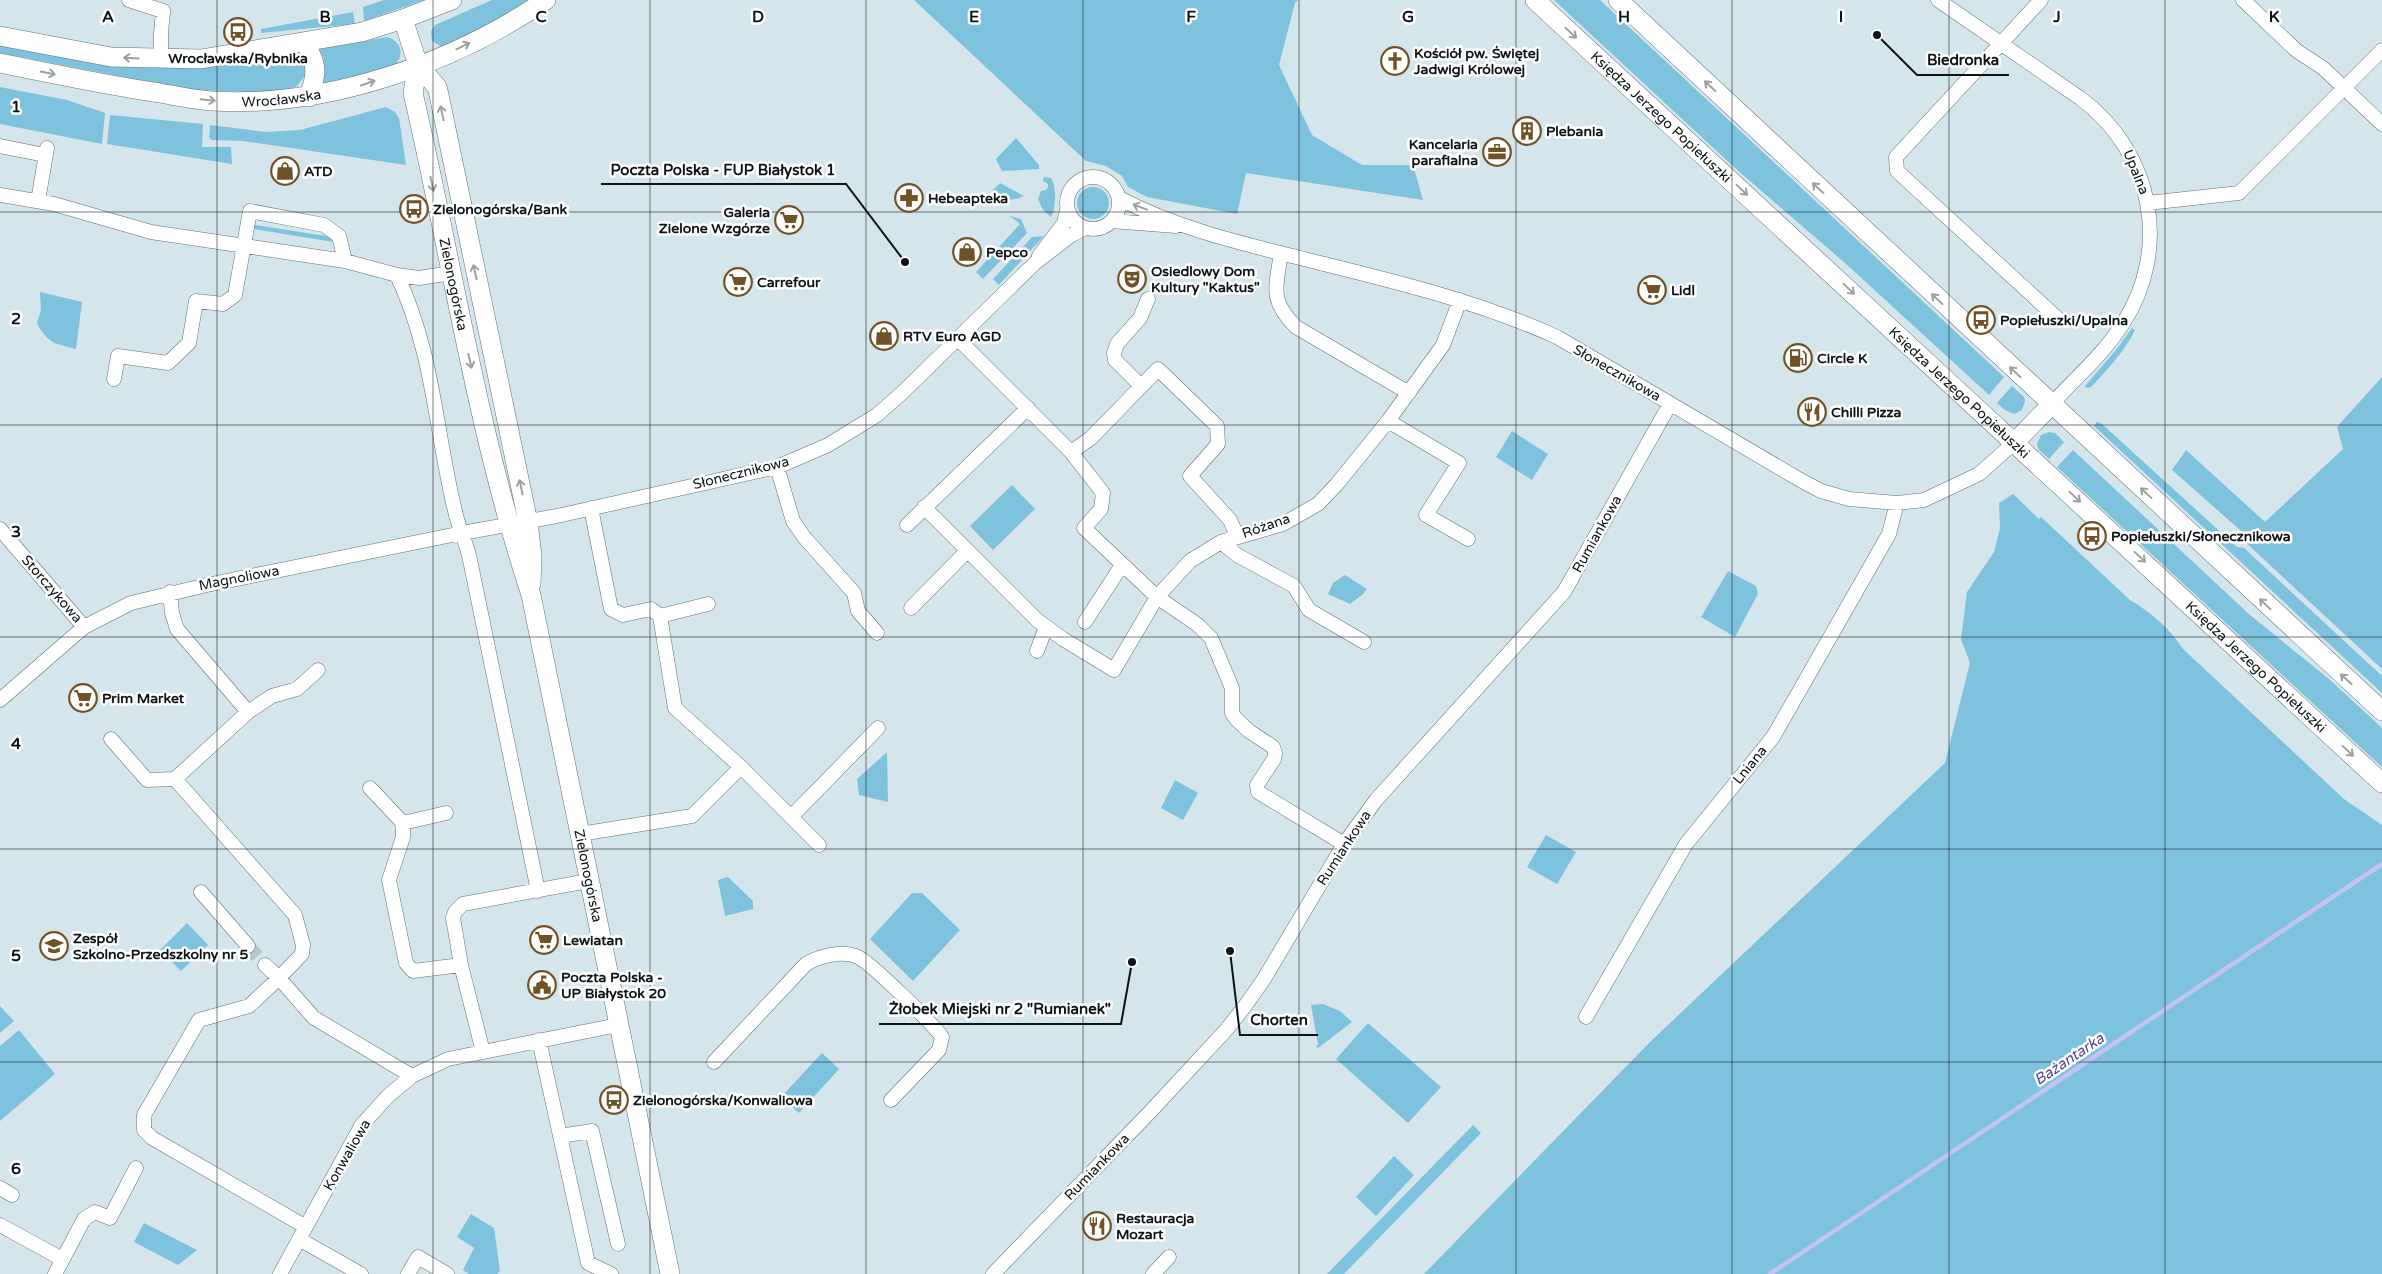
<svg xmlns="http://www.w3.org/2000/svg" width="2382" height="1274" viewBox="0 0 2382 1274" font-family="'Varela Round',sans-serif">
	<rect width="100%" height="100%" fill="#d5e5ec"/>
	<path fill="#7fc2de" d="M384 0H424L364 21 363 7Z
		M492 0H536L509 17 442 47 432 41 431 31 435 25Z
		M914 0H1298L1295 3 1279 65 1312 135 1362 165H1413L1423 200 1246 173 1237 214 1147 197 1128 187 1122 176 1106 166 1086 161Z
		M1554 0H1600L2004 377 1989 395 1845 263 1736 169Z
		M353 12 355 24 261 33V29Z
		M387 37C401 41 405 54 395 65L321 88C325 74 327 62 319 49Z
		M0 43 101 64 150 68 222 65 296 53 305 58 307 73 297 86 287 91 250 92 191 90 0 53Z
		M0 87 67 100 105 113 102 144 0 124Z
		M386 107 395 112 399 118 406 165 243 141 212 140 209 137 210 125 265 132 300 130Z
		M110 115 203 124 202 147H231L232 164 107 144Z
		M1016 138 1039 165V169L1002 171 996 159Z
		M1044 177 1051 178C1057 187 1056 208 1051 217L1043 210 1038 199 1041 191 1046 190 1048 187V184L1043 181Z
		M1000 183 1024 196C1011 202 1002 201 991 192Z
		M1077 203a16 16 0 1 1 32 0a16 16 0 1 1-32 0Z
		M1010 216 1021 219 1027 233 983 279 976 272 1020 224Z
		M255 225 332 237 333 242 254 229Z
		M1044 236 999 285 993 279 1032 237Z
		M40 292 82 302 76 349C54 343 48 344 37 323L41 310Z
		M2132 328 2135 330C2124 352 2108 369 2091 387L2087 388 2085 386 2115 351Z
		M2382 377V669L2244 541 2248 537 2172 470 2186 450 2265 522 2343 449 2337 427Z
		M2012 386 2024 397 2025 401 2022 410 2014 414 2005 410 1997 403Z
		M2097 422 2102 424 2237 547 2244 548 2382 676V693L2094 426Z
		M1512 431 1548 454 1532 480 1496 457Z
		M2049 432 2055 433 2064 442 2049 459 2039 450 2037 444 2041 435Z
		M2073 450 2250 615 2329 679 2382 728V767L2057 467Z
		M1012 485 1035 509 993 550 970 526Z
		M2013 494 2039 519 2041 517 2130 600C2151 612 2170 629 2183 649L2344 799 2382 825V1274H1424L1651 1041 1945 763 1970 663 1961 639 1967 592 1994 552 2000 528 1999 503Z
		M1728 571 1756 586 1758 594 1735 637 1701 617Z
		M1345 575 1367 589 1363 594 1350 604 1328 594 1333 583Z
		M887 752 888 802 859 795 857 779Z
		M1175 780 1198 793 1183 820 1161 808Z
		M1546 835 1576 852 1557 884 1527 867Z
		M728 877 753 901V909L725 916 718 880Z
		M912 893H922L960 930 913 981 870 939Z
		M187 923 208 945 181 971 160 950Z
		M1323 1004 1340 1011 1352 1022 1318 1048 1316 1047 1318 1044 1311 1005Z
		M0 1006 14 1021 0 1033Z
		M1368 1023 1441 1087 1408 1123 1336 1059Z
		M19 1030 55 1074 0 1121V1046Z
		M822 1053 839 1069 799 1113 781 1097Z
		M1473 1125 1481 1133 1344 1274H1327Z
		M1394 1156 1414 1175 1376 1216 1356 1197Z
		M471 1214 494 1228 500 1271 497 1274H469L463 1270 474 1248 457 1237Z
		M144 1223 197 1250 178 1265 134 1242Z"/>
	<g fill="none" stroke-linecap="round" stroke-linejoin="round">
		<path stroke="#c4c2f2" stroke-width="4.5" d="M1770 1274 2382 864"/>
		<path stroke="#b7c6cc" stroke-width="14" stroke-dasharray="14 7" stroke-linecap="butt" d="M248 946 265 965"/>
		<defs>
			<path id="street" d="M129 0 163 11 161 33V59
				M1938 0 2080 98C2153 152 2172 249 2122 325 2103 355 2074 379 2051 405
				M2041 0 1896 157 1897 171 2057 318
				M2243 0 2297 51 2323 68 2382 124
				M0 146 45 155
				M1067 203a26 26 0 1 1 52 0a26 26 0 1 1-52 0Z
				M0 195 54 204 151 232 345 261 397 275C434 354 435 429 455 511 458 526 465 540 469 555L538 891
				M1119 198C1174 227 1236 242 1296 257 1384 279 1473 299 1557 337L1802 481 1821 491 1849 499 1897 503 1924 500 1979 474 2015 442
				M38 201 47 148
				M2148 203 2239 193 2382 50
				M1112 221 1176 226
				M1281 253C1276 288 1269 300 1296 327L1409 393
				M1039 256 1064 223 1067 210
				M397 275 419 278 451 273
				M958 339 1071 452 1103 493 1101 509 1084 528 1157 597 1198 625 1211 638 1232 688V713L1237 720 1249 731 1273 747 1275 753 1274 759 1257 785 1258 792 1344 844
				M114 379 118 356 168 363 189 343 196 301 223 304 235 295 250 211 324 225 339 236 345 261
				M1141 386 1115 360 1114 353 1117 344 1140 318 1148 299
				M1388 421 1459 463 1426 515 1468 539
				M1071 452 1091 438 1158 369 1217 426 1218 444 1190 476 1230 520 1237 536
				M777 467 793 521 804 537 854 593 858 611 877 633
				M924 507 1037 620 1063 639 1114 670 1157 597 1190 561 1221 542 1283 524 1318 504 1337 484 1388 421 1443 345 1460 300
				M591 508 611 609 623 615 651 609 660 616 675 708 741 767
				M907 525 1028 408
				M0 529 84 627
				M1221 542 1237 555 1294 586 1309 610 1364 642
				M170 592 172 613 177 629 248 712 272 696 297 689 318 670
				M911 608 967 551
				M660 616 708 604
				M1085 622 1122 565
				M1037 651 1046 627
				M0 700 84 627 131 603 207 585 462 533 557 516 777 467 828 445 877 415 903 392 1035 263 1070 236 1085 228
				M111 739 147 780 175 779 295 915 303 945 302 954 279 978 265 965
				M175 779 248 712
				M370 788 403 823 446 813
				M792 816 878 728
				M403 823V837L389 880 406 963 413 971 461 965 453 918 455 912 463 904 588 881
				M580 834 692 816 741 767 819 845
				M201 892 248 946
				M461 965 483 1052
				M1586 1017 1686 844 1773 737 1889 534 1897 503
				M539 1040 588 1263 611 1274
				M714 1062 806 964C819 956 843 950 858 957 871 963 933 1024 942 1037L939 1050 891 1100
				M560 1136 592 1131 618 1244
				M0 1188 12 1195
				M0 1225 62 1259
				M306 1227 152 1138 144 1130V1115L199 1020 249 1006 279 978 314 1018 412 1076
				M299 1239 361 1274
				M55 1274 84 1219 95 1212 110 1218 136 1168
				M280 1274 361 1126 388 1096 412 1076 448 1059 618 1025
				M408 1274 418 1257 447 1274
				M993 1274 1150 1112 1227 1029 1245 1006 1264 979 1344 844 1376 800 1564 592 1670 404
				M1153 1274 1169 1257"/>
			<g id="secondary">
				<path id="s1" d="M1535 0 2382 783"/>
				<path d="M1618 0 2382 711"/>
				<path d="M403 19 418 65 437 87 439 95 528 522 532 556 531 584"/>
				<path d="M0 36 111 57 201 59 362 32 403 19 452 0"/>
				<path d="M305 42C317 66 318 71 309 97"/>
				<path id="s2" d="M0 63C53 74 106 85 160 93 177 96 195 100 212 101 326 108 452 64 546 0"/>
				<path id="s3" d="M418 65 413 93C452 260 477 431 531 595L670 1274"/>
				<path d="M2015 442 2051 405"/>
			</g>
		</defs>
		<use href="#street" stroke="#627076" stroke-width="15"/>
		<use href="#secondary" stroke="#627076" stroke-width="20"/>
		<use href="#street" stroke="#fff" stroke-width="14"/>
		<use href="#secondary" stroke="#fff" stroke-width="19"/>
	</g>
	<defs><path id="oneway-shaft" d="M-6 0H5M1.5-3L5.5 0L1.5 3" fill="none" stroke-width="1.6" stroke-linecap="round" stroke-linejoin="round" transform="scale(1.25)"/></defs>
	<g stroke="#9ea1a1">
		<use href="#oneway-shaft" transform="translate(1571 33) rotate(43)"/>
		<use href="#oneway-shaft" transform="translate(463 46) rotate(-26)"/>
		<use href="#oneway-shaft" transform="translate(131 58) rotate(-177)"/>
		<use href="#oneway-shaft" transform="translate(48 73) rotate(11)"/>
		<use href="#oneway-shaft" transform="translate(368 83) rotate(-19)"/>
		<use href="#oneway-shaft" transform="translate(1710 86) rotate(-137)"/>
		<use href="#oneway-shaft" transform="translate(208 100) rotate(6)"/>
		<use href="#oneway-shaft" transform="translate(442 113) rotate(-102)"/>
		<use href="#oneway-shaft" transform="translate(432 184) rotate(78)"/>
		<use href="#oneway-shaft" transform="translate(1818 188) rotate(-137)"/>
		<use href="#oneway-shaft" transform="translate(1742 190) rotate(43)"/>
		<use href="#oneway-shaft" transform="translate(1140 207) rotate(-159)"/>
		<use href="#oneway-shaft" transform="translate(475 272) rotate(-102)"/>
		<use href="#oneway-shaft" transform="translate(1849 289) rotate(43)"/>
		<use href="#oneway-shaft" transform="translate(1937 299) rotate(-137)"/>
		<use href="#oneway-shaft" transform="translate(470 361) rotate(77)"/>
		<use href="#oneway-shaft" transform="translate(2015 372) rotate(-137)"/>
		<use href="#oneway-shaft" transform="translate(521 487) rotate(-102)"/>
		<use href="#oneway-shaft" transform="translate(2146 493) rotate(-137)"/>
		<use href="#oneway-shaft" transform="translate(2075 497) rotate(43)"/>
		<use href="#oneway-shaft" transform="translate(2140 557) rotate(43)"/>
		<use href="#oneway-shaft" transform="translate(2265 604) rotate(-137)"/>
		<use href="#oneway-shaft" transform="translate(2346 679) rotate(-138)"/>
		<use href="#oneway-shaft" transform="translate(2348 751) rotate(43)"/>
	</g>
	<path fill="none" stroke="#0d1315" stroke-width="1" stroke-opacity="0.55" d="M217 0V1274M433 0V1274M650 0V1274M866 0V1274M1083 0V1274M1299 0V1274M1516 0V1274M1732 0V1274M1949 0V1274M2165 0V1274M0 212H2382M0 425H2382M0 637H2382M0 849H2382M0 1062H2382"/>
	<defs>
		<symbol id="bus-ring" viewBox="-11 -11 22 22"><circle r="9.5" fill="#fff" stroke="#715227" stroke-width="1.5"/><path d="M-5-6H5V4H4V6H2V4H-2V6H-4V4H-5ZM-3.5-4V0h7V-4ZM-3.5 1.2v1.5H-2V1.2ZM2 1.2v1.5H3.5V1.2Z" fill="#715227"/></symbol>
		<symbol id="church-ring" viewBox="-11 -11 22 22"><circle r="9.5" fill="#fff" stroke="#715227" stroke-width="1.5"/><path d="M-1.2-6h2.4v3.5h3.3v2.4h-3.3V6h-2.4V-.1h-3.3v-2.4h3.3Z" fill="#715227"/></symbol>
		<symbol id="building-ring" viewBox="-11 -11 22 22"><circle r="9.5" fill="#fff" stroke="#715227" stroke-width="1.5"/><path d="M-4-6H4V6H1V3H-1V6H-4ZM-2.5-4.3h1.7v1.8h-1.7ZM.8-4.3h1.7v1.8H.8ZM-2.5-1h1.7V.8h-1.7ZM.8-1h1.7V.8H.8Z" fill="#715227"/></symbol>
		<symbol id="office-ring" viewBox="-11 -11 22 22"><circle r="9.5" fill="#fff" stroke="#715227" stroke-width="1.5"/><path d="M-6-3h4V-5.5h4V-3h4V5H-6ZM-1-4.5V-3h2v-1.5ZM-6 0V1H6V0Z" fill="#715227"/></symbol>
		<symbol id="shop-ring" viewBox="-11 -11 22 22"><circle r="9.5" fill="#fff" stroke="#715227" stroke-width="1.5"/><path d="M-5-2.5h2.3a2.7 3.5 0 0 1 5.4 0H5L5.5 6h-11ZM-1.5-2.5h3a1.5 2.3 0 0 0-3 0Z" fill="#715227"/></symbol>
		<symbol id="pharmacy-ring" viewBox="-11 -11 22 22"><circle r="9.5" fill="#fff" stroke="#715227" stroke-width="1.5"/><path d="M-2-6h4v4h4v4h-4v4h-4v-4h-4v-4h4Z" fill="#715227"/></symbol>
		<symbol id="supermarket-ring" viewBox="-11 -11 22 22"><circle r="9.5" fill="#fff" stroke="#715227" stroke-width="1.5"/><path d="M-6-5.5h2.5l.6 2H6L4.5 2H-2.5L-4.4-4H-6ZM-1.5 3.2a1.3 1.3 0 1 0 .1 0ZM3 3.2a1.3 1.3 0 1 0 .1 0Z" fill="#715227"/></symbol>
		<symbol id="theatre-ring" viewBox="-11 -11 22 22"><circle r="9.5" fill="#fff" stroke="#715227" stroke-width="1.5"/><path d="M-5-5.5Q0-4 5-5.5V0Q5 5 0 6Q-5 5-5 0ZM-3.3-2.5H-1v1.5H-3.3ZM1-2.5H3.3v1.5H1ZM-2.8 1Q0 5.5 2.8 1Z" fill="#715227"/></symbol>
		<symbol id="fuel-ring" viewBox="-11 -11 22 22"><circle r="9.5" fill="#fff" stroke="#715227" stroke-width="1.5"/><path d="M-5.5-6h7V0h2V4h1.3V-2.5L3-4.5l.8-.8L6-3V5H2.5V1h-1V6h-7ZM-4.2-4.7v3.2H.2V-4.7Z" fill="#715227"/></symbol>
		<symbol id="restaurant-ring" viewBox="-11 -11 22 22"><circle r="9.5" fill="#fff" stroke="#715227" stroke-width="1.5"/><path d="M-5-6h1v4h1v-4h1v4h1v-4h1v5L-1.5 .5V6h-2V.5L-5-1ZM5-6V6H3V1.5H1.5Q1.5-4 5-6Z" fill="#715227"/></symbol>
		<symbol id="school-ring" viewBox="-11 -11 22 22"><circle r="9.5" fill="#fff" stroke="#715227" stroke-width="1.5"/><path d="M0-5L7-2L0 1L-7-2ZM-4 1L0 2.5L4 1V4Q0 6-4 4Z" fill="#715227"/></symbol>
		<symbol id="civic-ring" viewBox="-11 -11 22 22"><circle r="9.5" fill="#fff" stroke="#715227" stroke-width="1.5"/><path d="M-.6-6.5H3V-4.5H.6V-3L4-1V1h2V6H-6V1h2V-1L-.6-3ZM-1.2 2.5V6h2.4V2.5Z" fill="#715227"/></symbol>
	</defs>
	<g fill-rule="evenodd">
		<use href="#bus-ring" x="222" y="16" width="32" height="32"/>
		<use href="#church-ring" x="1379" y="45" width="32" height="32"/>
		<use href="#building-ring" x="1511" y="115" width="32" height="32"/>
		<use href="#office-ring" x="1481" y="136" width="32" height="32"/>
		<use href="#shop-ring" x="269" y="155" width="32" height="32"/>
		<use href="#pharmacy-ring" x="893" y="182" width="32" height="32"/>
		<use href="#bus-ring" x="398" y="193" width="32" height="32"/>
		<use href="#supermarket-ring" x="773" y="204" width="32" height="32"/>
		<use href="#shop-ring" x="951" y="236" width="32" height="32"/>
		<use href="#theatre-ring" x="1116" y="263" width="32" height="32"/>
		<use href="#supermarket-ring" x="722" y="266" width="32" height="32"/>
		<use href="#supermarket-ring" x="1636" y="274" width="32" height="32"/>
		<use href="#bus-ring" x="1965" y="304" width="32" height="32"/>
		<use href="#shop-ring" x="868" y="320" width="32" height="32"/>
		<use href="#fuel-ring" x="1782" y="342" width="32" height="32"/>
		<use href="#restaurant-ring" x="1796" y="396" width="32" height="32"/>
		<use href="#bus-ring" x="2076" y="520" width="32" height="32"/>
		<use href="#supermarket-ring" x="67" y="682" width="32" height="32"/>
		<use href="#supermarket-ring" x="528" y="924" width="32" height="32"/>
		<use href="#school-ring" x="38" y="930" width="32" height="32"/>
		<use href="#civic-ring" x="526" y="969" width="32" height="32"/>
		<use href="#bus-ring" x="598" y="1084" width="32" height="32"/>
		<use href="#restaurant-ring" x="1081" y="1210" width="32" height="32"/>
	</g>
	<g text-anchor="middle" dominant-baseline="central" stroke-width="5" stroke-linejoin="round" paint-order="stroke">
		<g font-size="14" font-weight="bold" fill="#0d1315" stroke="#fff" text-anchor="start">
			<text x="1414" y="53">Kościół pw. Świętej<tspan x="1414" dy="16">Jadwigi Królowej</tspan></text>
			<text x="238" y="58" text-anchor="middle">Wrocławska/Rybnika</text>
			<text x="1546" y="131">Plebania</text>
			<text x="1478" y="144" text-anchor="end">Kancelaria<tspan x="1478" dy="16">parafialna</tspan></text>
			<text x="304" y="171">ATD</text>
			<text x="928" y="198">Hebeapteka</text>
			<text x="433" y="209">Zielonogórska/Bank</text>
			<text x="770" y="212" text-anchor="end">Galeria<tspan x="770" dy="16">Zielone Wzgórze</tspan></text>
			<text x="986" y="252">Pepco</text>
			<text x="1151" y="271">Osiedlowy Dom<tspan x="1151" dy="16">Kultury "Kaktus"</tspan></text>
			<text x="757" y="282">Carrefour</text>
			<text x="1671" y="290">Lidl</text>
			<text x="2000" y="320">Popiełuszki/Upalna</text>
			<text x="903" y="336">RTV Euro AGD</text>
			<text x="1817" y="358">Circle K</text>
			<text x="1831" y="412">Chilli Pizza</text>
			<text x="2111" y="536">Popiełuszki/Słonecznikowa</text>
			<text x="102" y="698">Prim Market</text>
			<text x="73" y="938">Zespół<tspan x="73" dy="16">Szkolno-Przedszkolny nr 5</tspan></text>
			<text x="563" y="940">Lewiatan</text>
			<text x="561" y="977">Poczta Polska -<tspan x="561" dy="16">UP Białystok 20</tspan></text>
			<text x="633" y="1100">Zielonogórska/Konwaliowa</text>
			<text x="1116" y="1218">Restauracja<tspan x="1116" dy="16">Mozart</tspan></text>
		</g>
		<g font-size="14" fill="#0d1315" stroke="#fff">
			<text stroke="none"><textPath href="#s2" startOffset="285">Wrocławska</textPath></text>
			<text stroke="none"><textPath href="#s1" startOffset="172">Księdza Jerzego Popiełuszki</textPath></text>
			<text transform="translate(2136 172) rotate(68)">Upalna</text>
			<text stroke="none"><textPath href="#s3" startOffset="224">Zielonogórska</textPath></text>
			<text transform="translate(1617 373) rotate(30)">Słonecznikowa</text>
			<text stroke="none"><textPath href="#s1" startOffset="578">Księdza Jerzego Popiełuszki</textPath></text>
			<text transform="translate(741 473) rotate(-14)">Słonecznikowa</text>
			<text transform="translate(1266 526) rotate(-19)">Różana</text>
			<text transform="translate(1597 534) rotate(-61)">Rumiankowa</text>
			<text transform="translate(239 578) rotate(-11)">Magnoliowa</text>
			<text transform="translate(52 589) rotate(49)">Storczykowa</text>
			<text stroke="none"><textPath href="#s1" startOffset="982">Księdza Jerzego Popiełuszki</textPath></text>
			<text transform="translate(1750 765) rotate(-51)">Lniana</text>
			<text transform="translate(1344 848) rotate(-57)">Rumiankowa</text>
			<text stroke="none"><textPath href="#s3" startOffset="831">Zielonogórska</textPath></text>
			<text transform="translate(347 1155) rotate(-60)">Konwaliowa</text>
			<text transform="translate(1097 1167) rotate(-46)">Rumiankowa</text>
		</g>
		<g font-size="15" font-style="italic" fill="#54439f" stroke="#fff">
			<text transform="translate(2069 1059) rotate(-34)">Bażantarka</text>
		</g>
	</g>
	<g font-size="16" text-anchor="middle" font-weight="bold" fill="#0d1315" stroke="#fff" stroke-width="5" stroke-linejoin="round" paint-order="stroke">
		<text x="108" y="22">A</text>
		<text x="325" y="22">B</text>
		<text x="541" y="22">C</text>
		<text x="758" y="22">D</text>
		<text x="974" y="22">E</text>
		<text x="1191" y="22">F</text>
		<text x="1408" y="22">G</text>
		<text x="1624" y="22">H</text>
		<text x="1841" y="22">I</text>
		<text x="2057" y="22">J</text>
		<text x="2274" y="22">K</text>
		<text x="16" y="112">1</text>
		<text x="16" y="324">2</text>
		<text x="16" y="537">3</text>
		<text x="16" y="749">4</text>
		<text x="16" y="961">5</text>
		<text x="16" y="1174">6</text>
	</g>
	<path fill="none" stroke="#0d1315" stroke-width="2" d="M1877 35L1917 75H2009M905 262L846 184H601M1132 962L1121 1024H879M1230 951L1240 1035H1318"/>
	<g fill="#0d1315" stroke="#fff" stroke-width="2">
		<circle cx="1877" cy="35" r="5"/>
		<circle cx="905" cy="262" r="5"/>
		<circle cx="1132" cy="962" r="5"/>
		<circle cx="1230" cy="951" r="5"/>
	</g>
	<g font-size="15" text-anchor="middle" font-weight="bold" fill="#0d1315" stroke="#fff" stroke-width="5" stroke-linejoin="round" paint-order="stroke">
		<text x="1963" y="65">Biedronka</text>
		<text x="723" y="175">Poczta Polska - FUP Białystok 1</text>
		<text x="1000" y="1014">Żłobek Miejski nr 2 "Rumianek"</text>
		<text x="1279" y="1025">Chorten</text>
	</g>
</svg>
